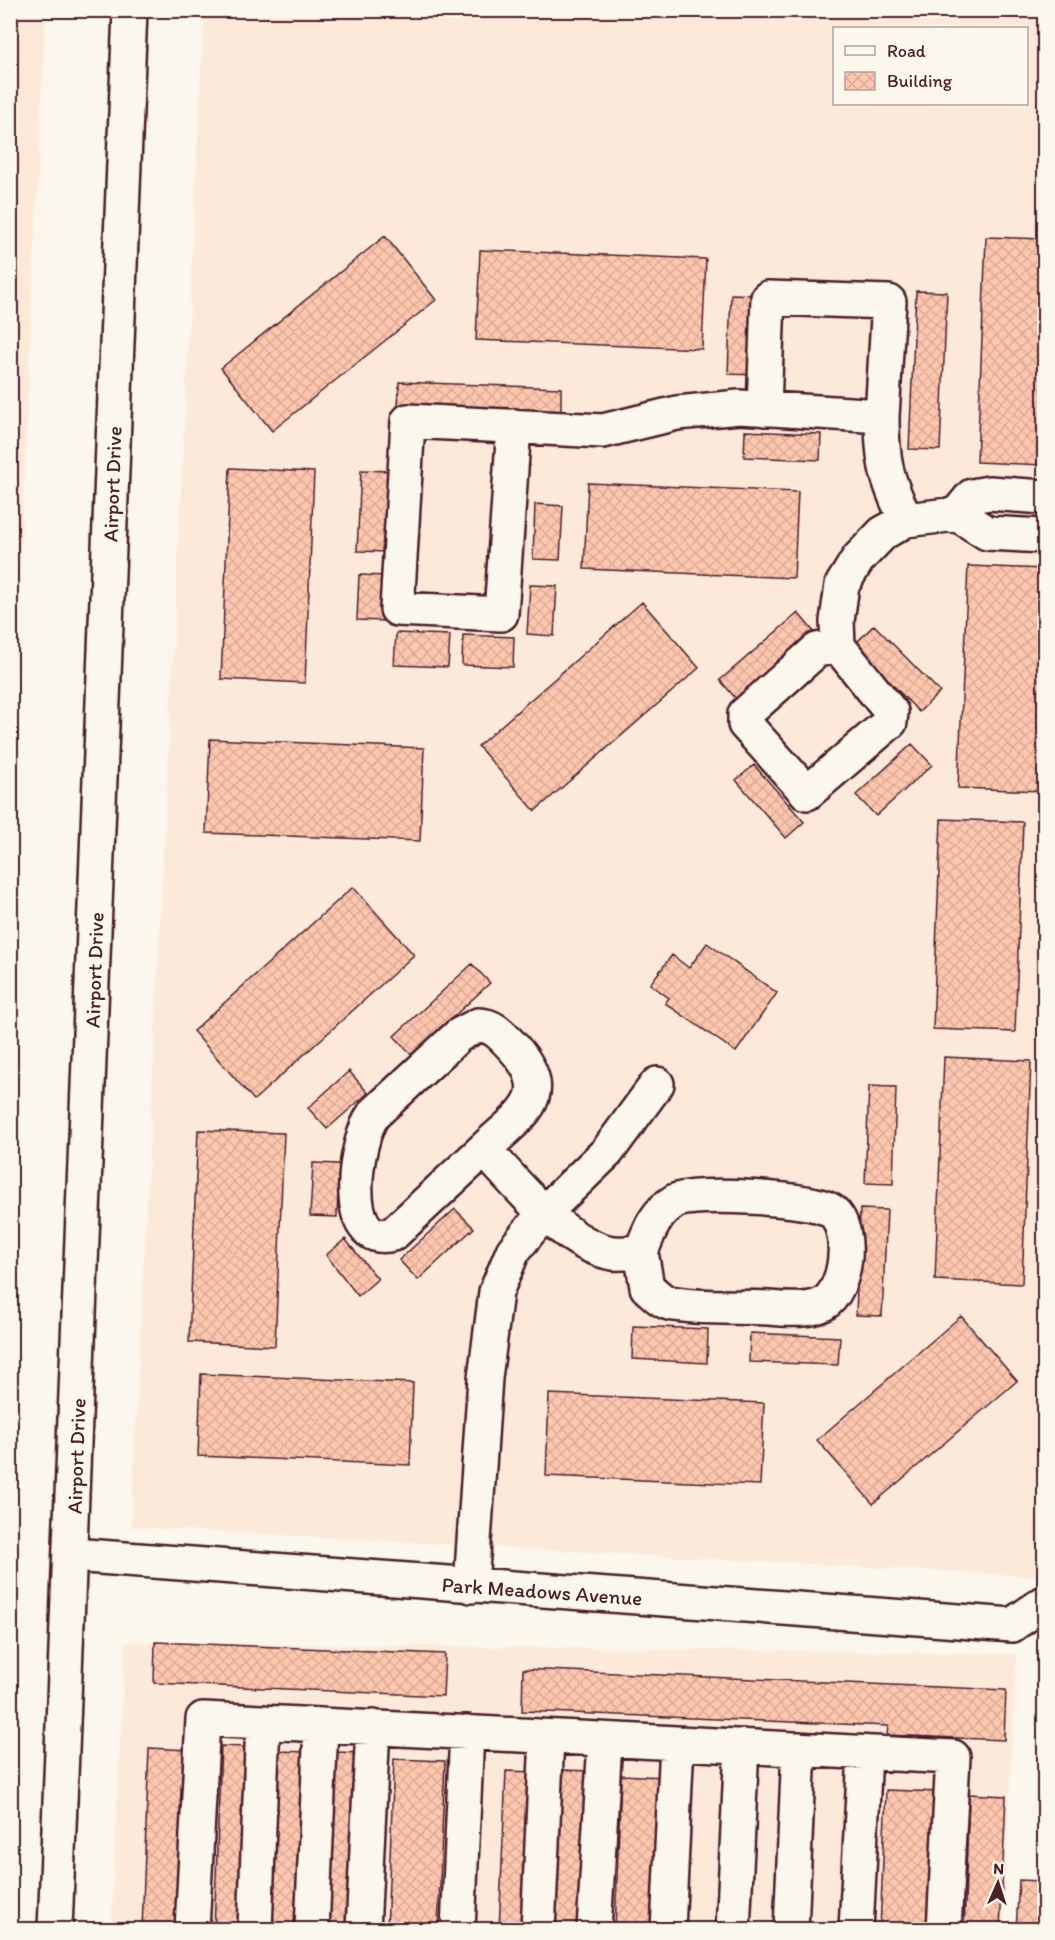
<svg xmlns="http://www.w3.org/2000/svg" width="1055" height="1940" viewBox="0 0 1055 1940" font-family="Itim,sans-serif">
	<defs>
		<pattern id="building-cross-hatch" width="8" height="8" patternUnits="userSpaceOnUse" patternTransform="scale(1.5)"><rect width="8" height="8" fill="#fdc7af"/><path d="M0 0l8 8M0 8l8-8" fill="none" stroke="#daaa97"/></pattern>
	</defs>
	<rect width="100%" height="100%" fill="#fbf7ec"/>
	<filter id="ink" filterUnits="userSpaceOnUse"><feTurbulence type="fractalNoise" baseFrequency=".0167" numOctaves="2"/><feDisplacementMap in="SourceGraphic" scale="12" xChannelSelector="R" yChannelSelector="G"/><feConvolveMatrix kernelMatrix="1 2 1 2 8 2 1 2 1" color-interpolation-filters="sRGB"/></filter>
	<g filter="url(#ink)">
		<path fill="#fce9da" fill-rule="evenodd" d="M46 10V11L11 750 10 11Z
			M204 11H1044V1571L1030 1576 131 1527ZM834 28H1026V104H834Z
			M125 1642 1017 1654 1002 1929 111 1930Z"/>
		<path fill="url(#building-cross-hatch)" stroke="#4a1f2b" stroke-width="1.5" d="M385 236 436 300 272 431 221 368Z
			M986 237 1044 239V465L977 462Z
			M480 250 706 259 702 349 476 340Z
			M916 291 947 292 940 450 909 449Z
			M731 294 759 295 756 375 728 374Z
			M399 382 561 388V415L398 408Z
			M745 431 821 434 820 460 744 457Z
			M230 468 314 472 305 683 221 679Z
			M361 470 392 471 388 552 357 551Z
			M588 483 798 492 794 578 584 569Z
			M535 504 563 506 560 560 533 559Z
			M968 566 1044 569 1042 791 958 788Z
			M359 575 386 576 384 621 357 620Z
			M530 585 557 586 554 636 527 634Z
			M642 602 699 668 535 811 478 746Z
			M798 613 815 633 737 700 720 680Z
			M874 625 940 692 919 712 854 645Z
			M396 633 450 635 448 667 394 665Z
			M463 635 514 637 513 667 462 665Z
			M210 739 424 748 420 841 206 833Z
			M912 744 932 765 876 816 856 795Z
			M754 765 804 822 786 838 736 780Z
			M941 819 1023 822 1015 1032 933 1029Z
			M353 887 414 955 254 1100 193 1031Z
			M707 943 777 993 736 1052 665 1003 669 998 650 984 672 955 689 968Z
			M472 964 490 983 412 1055 394 1036Z
			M944 1057 1031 1061 1022 1284 935 1280Z
			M349 1071 368 1093 327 1129 308 1108Z
			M869 1086 896 1087 893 1184 865 1183Z
			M198 1130 284 1133 275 1346 189 1342Z
			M313 1163 339 1164 337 1217 310 1216Z
			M455 1209 474 1228 418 1280 399 1260Z
			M860 1209 887 1210 882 1316 856 1315Z
			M345 1239 378 1279 358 1296 326 1255Z
			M961 1316 1017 1381 873 1504 817 1440Z
			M633 1326 708 1329 707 1363 632 1359Z
			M750 1333 840 1337 838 1365 749 1362Z
			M201 1374 413 1383 410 1465 198 1456Z
			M549 1394 764 1403 760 1485 546 1476Z
			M155 1642 445 1654 443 1696 154 1683Z
			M523 1669 1006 1690 1004 1740 887 1735 888 1726 522 1711Z
			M221 1746 246 1747 239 1930H214Z
			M149 1748 189 1750 187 1930H142Z
			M277 1751 308 1752 301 1930H270Z
			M336 1752 365 1753 358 1930H328Z
			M394 1759 445 1761 438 1930H387Z
			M563 1770 592 1771 585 1930H556Z
			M506 1771 534 1772 528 1930H499Z
			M621 1775 664 1777 658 1930H615Z
			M886 1790 940 1792 934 1930H880Z
			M969 1794 1006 1796 1000 1930H964Z
			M1019 1880 1043 1881 1041 1930H1016Z"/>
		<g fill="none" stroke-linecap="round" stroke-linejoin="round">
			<defs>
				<path id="minor" d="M764 409 768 298 889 302 882 416
					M514 426 501 614 397 609 408 421 603 431 677 413 739 407 882 416C882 461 886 479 906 520
					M1044 497 989 493 972 496 957 514 987 533 1044 536
					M838 646 817 650 745 714V724L807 793 890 722 891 712 838 646 837 621 842 585 858 559 883 533 906 520 957 514
					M484 1149C522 1113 558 1096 512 1046 501 1035 494 1025 478 1025L459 1035 374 1114C355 1138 338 1250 393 1234L484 1149C516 1183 565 1246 613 1253 622 1254 632 1252 641 1252 649 1231 655 1213 675 1201 692 1191 817 1198 832 1211 854 1229 847 1291 823 1304 808 1312 785 1309 769 1308 738 1306 699 1309 669 1303 661 1301 653 1292 647 1287L641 1252
					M72 1555 1012 1625 1044 1603
					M471 1586 485 1378 496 1292 513 1251 545 1212 607 1152 657 1084
					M192 1930 203 1719 953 1757 944 1930
					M255 1930 263 1722
					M312 1930 321 1725
					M363 1930 373 1727
					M458 1930 467 1732
					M538 1930 547 1737
					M594 1930 605 1740
					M668 1930 677 1743
					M733 1930 742 1746
					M791 1930 799 1749
					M856 1930 865 1753"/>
				<path id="major" d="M55 1930 130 10"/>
			</defs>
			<use href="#minor" stroke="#4a1f2b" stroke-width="38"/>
			<use href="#major" stroke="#4a1f2b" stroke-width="38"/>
			<use href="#minor" stroke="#fbf7ec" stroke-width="33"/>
			<use href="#major" stroke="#fbf7ec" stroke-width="33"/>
		</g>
	</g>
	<g text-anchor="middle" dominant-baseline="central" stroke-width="5" stroke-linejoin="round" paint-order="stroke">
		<g font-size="21" fill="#4a1f2b" stroke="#fbf7ec">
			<text transform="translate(112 484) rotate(-88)">Airport Drive</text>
			<text transform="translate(94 970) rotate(-88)">Airport Drive</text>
			<text transform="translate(76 1456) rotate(-88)">Airport Drive</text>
			<text transform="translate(542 1591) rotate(4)">Park Meadows Avenue</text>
		</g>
	</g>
	<rect width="1055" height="1940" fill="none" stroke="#fbf7ec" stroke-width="36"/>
	<rect x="18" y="18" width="1019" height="1904" fill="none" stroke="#4a1f2b" stroke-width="2" filter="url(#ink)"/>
	<rect x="833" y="27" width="195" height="78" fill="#fbf7ec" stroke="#b4a19f" stroke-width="1.5"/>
	<rect x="845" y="46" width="30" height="9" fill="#fbf7ec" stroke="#b4a19f" stroke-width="1.5"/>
	<text x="887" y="57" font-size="18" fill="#4a1f2b">Road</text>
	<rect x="845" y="72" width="30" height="18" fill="url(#building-cross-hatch)" stroke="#b4a19f" stroke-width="1.5"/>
	<text x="887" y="87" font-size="18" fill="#4a1f2b">Building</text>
	<g transform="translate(998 1883) rotate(3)" stroke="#fbf7ec" stroke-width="4.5" paint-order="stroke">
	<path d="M0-4.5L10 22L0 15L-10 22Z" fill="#4a1f2b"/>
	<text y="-9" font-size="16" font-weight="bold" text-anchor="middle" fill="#4a1f2b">N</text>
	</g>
</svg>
